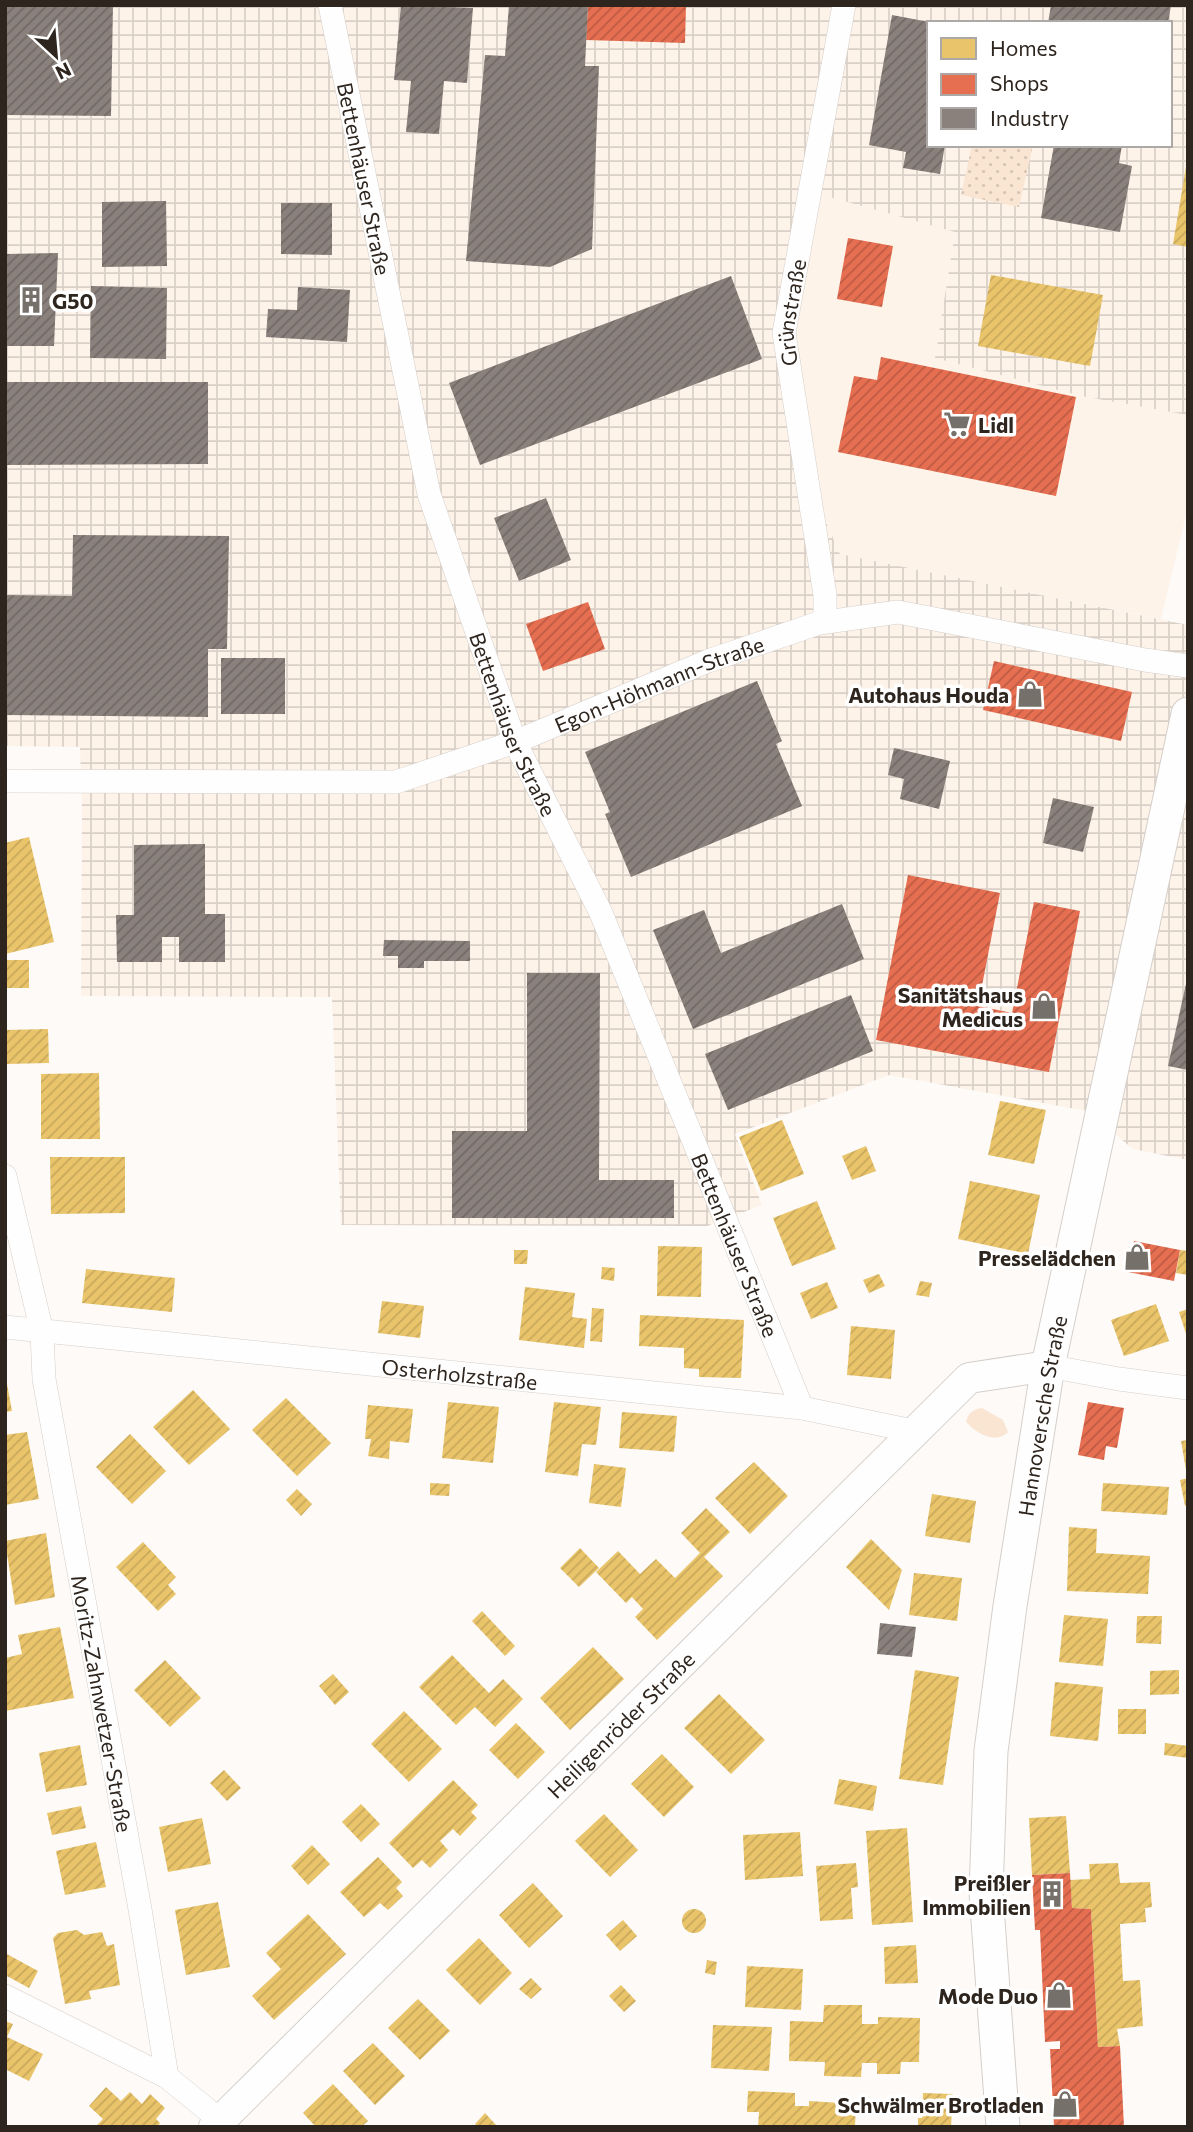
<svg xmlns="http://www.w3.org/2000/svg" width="1193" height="2132" viewBox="0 0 1193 2132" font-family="Commissioner,sans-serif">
	<defs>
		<pattern id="industrial-grid" width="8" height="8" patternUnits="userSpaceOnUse" patternTransform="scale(1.75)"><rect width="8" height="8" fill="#fdf3e9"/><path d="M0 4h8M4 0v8" fill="none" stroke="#d9d0c7"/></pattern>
		<pattern id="park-dots" width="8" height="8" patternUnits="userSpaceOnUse" patternTransform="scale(1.75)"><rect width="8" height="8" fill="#f9e5d2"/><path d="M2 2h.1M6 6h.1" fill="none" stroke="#d6c4b4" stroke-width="1.8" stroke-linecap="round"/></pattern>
		<pattern id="homes-hatch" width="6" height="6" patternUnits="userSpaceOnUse" patternTransform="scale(1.75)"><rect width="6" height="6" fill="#e9c46a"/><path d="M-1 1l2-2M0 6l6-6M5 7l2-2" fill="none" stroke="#c8a85b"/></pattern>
		<pattern id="shops-hatch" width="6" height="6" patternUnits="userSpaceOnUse" patternTransform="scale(1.75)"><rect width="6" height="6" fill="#e76f51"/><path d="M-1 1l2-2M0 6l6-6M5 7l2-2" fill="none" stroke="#bc5b43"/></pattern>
		<pattern id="industry-hatch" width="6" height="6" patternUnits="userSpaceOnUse" patternTransform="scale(1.75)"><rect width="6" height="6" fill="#8a817c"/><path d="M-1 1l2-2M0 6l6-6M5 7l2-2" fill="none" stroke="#716965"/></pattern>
	</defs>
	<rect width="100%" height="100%" fill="#fdfaf8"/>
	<path fill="#fdf3e9" d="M818 194 955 231 935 358 1081 396 1188 415V507L1161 619 840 554 804 472 789 330Z"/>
	<path fill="url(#industrial-grid)" fill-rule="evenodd" d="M5 5H1188V415L1081 396 935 358 955 232 819 194 789 330 804 472 840 554 1188 625V1160L1133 1149 1087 1111 889 1075 735 1134 762 1205 707 1226 341 1225 332 997 81 996 82 810 80 747 5 746ZM929 23H1170V145H929Z"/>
	<path fill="#f9e5d2" d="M982 1408 1003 1420 1008 1432C996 1445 976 1433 966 1422 968 1413 972 1410 982 1408Z"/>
	<path fill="url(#park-dots)" d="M972 145H1033L1019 207 961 195Z"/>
	<path fill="url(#homes-hatch)" d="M1186 167H1188V247L1173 244Z
		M991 275 1103 295 1090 366 978 346Z
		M29 837 54 942 5 954V843Z
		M5 960H29V988H5Z
		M48 1029 49 1063 6 1064 5 1030Z
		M99 1073 100 1139H41V1074Z
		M1000 1101 1046 1110 1034 1164 988 1155Z
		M782 1120 804 1174 761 1191 739 1137Z
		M866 1146 876 1171 852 1180 842 1156Z
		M50 1157H125V1213L51 1214Z
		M970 1181 1040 1195 1028 1254 958 1239Z
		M817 1201 836 1249 792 1266 773 1218Z
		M658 1246 702 1247 701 1297 657 1296Z
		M514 1250H528L527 1264H514Z
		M1180 1250 1188 1251V1275L1176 1273Z
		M602 1267 615 1268 614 1281 601 1279Z
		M86 1269 175 1278 172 1312 82 1303Z
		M879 1274 885 1286 869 1293 863 1280Z
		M920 1281 932 1283 929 1297 916 1295Z
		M827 1282 838 1308 811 1319 800 1293Z
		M525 1287 575 1293 572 1317 587 1319 584 1348 519 1340Z
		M382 1301 424 1306 420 1338 378 1333Z
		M1156 1304 1169 1341 1124 1356 1111 1320Z
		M592 1308 604 1309 602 1342 590 1341Z
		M1188 1309V1337H1187L1179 1312Z
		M640 1315 744 1320 741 1378 699 1377V1369L684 1368V1348L639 1346Z
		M851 1326 895 1330 891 1379 847 1375Z
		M5 1373 12 1411 5 1412Z
		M193 1390 230 1429 189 1465 153 1427Z
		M286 1398 331 1443 297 1476 252 1430Z
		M448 1402 499 1407 493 1463 442 1458Z
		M554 1402 601 1407 596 1445 582 1444 578 1476 545 1472Z
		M368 1405 413 1409 409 1443 390 1441 389 1459 368 1456 371 1439H365Z
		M622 1412 677 1416 674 1452 619 1448Z
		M27 1432 39 1499 5 1505V1435Z
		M130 1434 166 1471 132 1504 96 1467Z
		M1188 1440V1470H1186L1181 1441Z
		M754 1462 788 1496 750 1534 715 1498Z
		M594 1464 626 1468 621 1507 589 1503Z
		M1188 1478V1505L1185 1506 1180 1480Z
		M430 1483 450 1484 449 1496 430 1495Z
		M1103 1483 1169 1487 1167 1515 1101 1511Z
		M297 1489 312 1504 301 1516 286 1500Z
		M932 1494 976 1501 970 1543 925 1536Z
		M706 1508 730 1532 704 1557 723 1576 657 1640 635 1617 643 1609 632 1597 626 1603 596 1572 618 1551 640 1574 656 1559 675 1578 700 1553 681 1533Z
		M1069 1527 1097 1529 1096 1553 1150 1556 1148 1594 1067 1591Z
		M46 1533 55 1597 15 1605 5 1541Z
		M871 1539 902 1570 889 1610 846 1567Z
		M143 1542 176 1577 168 1585 176 1594 158 1611 116 1567Z
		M580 1548 599 1568 579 1587 560 1568Z
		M914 1573 962 1578 957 1621 909 1615Z
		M482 1611 515 1646 505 1656 472 1621Z
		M1064 1615 1108 1619 1103 1666 1059 1662Z
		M1137 1616H1162L1161 1644 1136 1643Z
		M60 1627 74 1698 5 1711V1658L22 1654 18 1635Z
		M593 1647 624 1679 570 1730 540 1698Z
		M452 1655 489 1693 503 1679 523 1699 495 1727 475 1707 456 1725 419 1687Z
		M165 1660 201 1698 170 1727 134 1690Z
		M915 1670 959 1677 943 1785 899 1779Z
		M1179 1670V1694L1150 1695V1671Z
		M333 1674 349 1692 335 1705 319 1686Z
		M1055 1682 1103 1687 1098 1741 1050 1736Z
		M719 1694 765 1740 731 1774 684 1728Z
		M1118 1709H1146V1734H1118Z
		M404 1711 442 1749 409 1782 371 1744Z
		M516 1723 545 1752 518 1779 489 1750Z
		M1165 1743 1188 1746V1758L1164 1755Z
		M80 1745 87 1785 46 1792 39 1753Z
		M662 1754 694 1787 664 1817 631 1784Z
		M224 1770 241 1788 227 1801 210 1783Z
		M839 1779 877 1786 873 1811 834 1804Z
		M453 1780 478 1805 471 1812 477 1818 460 1836 453 1829 440 1841 448 1850 430 1868 422 1860 413 1868 389 1843Z
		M361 1804 380 1824 361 1842 342 1822Z
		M81 1806 86 1828 52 1835 47 1813Z
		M604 1814 638 1850 610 1877 575 1841Z
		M1066 1816 1070 1873 1032 1875 1029 1818Z
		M202 1818 211 1864 168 1872 159 1827Z
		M907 1828 913 1922 872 1925 866 1831Z
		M800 1832 803 1876 745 1880 743 1835Z
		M96 1842 106 1887 65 1895 56 1851Z
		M312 1845 330 1864 308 1885 291 1866Z
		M378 1857 402 1882 396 1888 403 1896 388 1910 380 1903 364 1917 340 1892Z
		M856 1863 858 1887 851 1888 853 1919 820 1921 816 1866Z
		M1118 1863 1120 1883 1150 1882 1152 1907 1145 1908 1146 1922 1120 1924 1123 1981 1140 1980 1143 2026 1117 2029 1120 2046 1098 2047 1091 1909 1072 1908 1070 1880 1090 1879 1089 1864Z
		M533 1883 563 1916 529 1948 499 1915Z
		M218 1902 230 1967 186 1975 175 1910Z
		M682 1921a12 12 0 1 1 24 0a12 12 0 1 1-24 0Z
		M308 1914 346 1954 274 2020 252 1996 281 1969 266 1953Z
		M623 1920 637 1936 620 1951 606 1935Z
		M77 1930 84 1935 102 1932 107 1946 114 1944 120 1985 89 1991 91 1999 65 2004 53 1938 58 1933Z
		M479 1938 512 1973 480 2005 446 1970Z
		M916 1945 918 1983 885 1984 884 1947Z
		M5 1953 38 1971 29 1988 5 1975Z
		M707 1960 717 1962 715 1975 705 1973Z
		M747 1966 803 1969 801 2010 745 2007Z
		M531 1978 542 1989 531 1999 519 1989Z
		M621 1985 636 2001 624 2012 609 1996Z
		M418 1999 450 2031 420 2060 388 2028Z
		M824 2005H862V2024H878V2017L920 2018 919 2062H901L900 2074H877V2063H862L861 2077 824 2076 825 2062 789 2061 790 2021 823 2022Z
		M5 2021 13 2024 7 2037 43 2054 29 2081 5 2069Z
		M713 2025 772 2027 769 2071 711 2068Z
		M373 2043 405 2076 375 2105 343 2071Z
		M333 2084 368 2121 361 2127H316L303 2113Z
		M106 2087 121 2101 130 2092 142 2104 150 2094 165 2108 156 2119 160 2123 157 2127H99L97 2125 103 2119 89 2106Z
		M748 2091 795 2093V2106H809V2101L856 2104 855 2127H758L759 2112H747Z
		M923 2093 953 2094 951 2127H918V2118H922Z
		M485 2113 498 2127H477L475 2124Z"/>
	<path fill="url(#shops-hatch)" d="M588 5H686L685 43 586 40Z
		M848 238 893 246 882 307 837 299Z
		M881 357 1076 397 1056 496 838 452 854 376 877 380Z
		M588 602 605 649 543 671 526 624Z
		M994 661 1132 692 1121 741 983 710Z
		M908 875 1000 893 978 1006 1012 1013 1034 902 1080 911 1049 1072 876 1040Z
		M1134 1241 1180 1250 1174 1281 1128 1272Z
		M1088 1402 1124 1408 1117 1448 1106 1446 1104 1460 1078 1455Z
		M1070 1873 1072 1908 1091 1909 1098 2047 1120 2046 1124 2127H1054L1050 2049H1060V2041L1045 2042 1040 1930H1035L1032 1875Z"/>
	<path fill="url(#industry-hatch)" d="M5 5H113L111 116 5 115Z
		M401 5 473 8 467 83 444 81 439 134 406 132 411 81 394 80Z
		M509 5H588L585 66H599L592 249 550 267 466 261 485 55 505 56Z
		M1051 5H1171L1168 23H1048Z
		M892 15 929 22V145H945L940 174 903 168 906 152 869 145Z
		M1054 145H1122L1119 163 1132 166 1120 232 1041 218Z
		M166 201 167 266 102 267V202Z
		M281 203H332V255L281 254Z
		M58 253 54 346H5V254Z
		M731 276 762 359 480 465 449 383Z
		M91 286 167 288 166 359 90 358Z
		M298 287 350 290 347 342 266 337 268 309 297 310Z
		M5 382H208V464L5 465Z
		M546 498 571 560 519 581 494 518Z
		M73 535 229 536 227 649H208V717L5 715V595L72 596Z
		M221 658H285V714H221Z
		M757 681 782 741 776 744 802 806 631 877 605 814 610 812 585 752Z
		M894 748 950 761 939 809 900 799 904 779 888 775Z
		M1053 798 1094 807 1083 852 1043 843Z
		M205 844V914H225V962H179V937H162V962H117L116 915H134V845Z
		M842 904 864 959 693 1029 653 930 704 910 721 953Z
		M384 940 470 941V961H424V968H398V956H383Z
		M527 973H600L599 1180H674V1218H452V1131H527Z
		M1187 979H1188V1070L1168 1066Z
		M851 995 873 1051 728 1110 705 1054Z
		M880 1623 916 1627 912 1657 877 1654Z"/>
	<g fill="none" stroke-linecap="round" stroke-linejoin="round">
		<defs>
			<g id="minor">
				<path id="s1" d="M330 5 429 494 515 742 601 913 802 1408"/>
				<path id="s2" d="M825 621V595L784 333 844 5"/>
				<path id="s3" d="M5 781 396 782 515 742 708 661 819 623 898 612 1145 660 1188 666"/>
				<path id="s4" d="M5 1176 42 1332 44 1379 140 1909 167 2077"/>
				<path id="s5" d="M5 1327 802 1408 913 1431"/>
				<path d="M1048 1366 1119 1379 1188 1388"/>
				<path d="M5 1996 167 2077 220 2120"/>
			</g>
			<g id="tertiary">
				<path id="s6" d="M214 2127 969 1378 1048 1366"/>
			</g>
			<g id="secondary">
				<path id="s7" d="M1003 2127 986 1893 991 1751 1010 1606 1048 1366 1188 714"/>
			</g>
		</defs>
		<use href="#minor" stroke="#d4cfca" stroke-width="24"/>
		<use href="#tertiary" stroke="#d4cfca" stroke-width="32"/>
		<use href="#secondary" stroke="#d4cfca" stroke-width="35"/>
		<use href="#minor" stroke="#fffefe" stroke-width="23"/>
		<use href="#tertiary" stroke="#fffefe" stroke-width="30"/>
		<use href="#secondary" stroke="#fffefe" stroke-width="33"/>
	</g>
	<defs>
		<symbol id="building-bare" viewBox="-9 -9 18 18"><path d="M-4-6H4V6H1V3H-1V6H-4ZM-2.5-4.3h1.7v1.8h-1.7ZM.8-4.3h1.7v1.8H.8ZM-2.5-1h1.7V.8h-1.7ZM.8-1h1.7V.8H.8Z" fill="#76706a" stroke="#fff" stroke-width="2.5" paint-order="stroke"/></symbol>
		<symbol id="supermarket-bare" viewBox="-9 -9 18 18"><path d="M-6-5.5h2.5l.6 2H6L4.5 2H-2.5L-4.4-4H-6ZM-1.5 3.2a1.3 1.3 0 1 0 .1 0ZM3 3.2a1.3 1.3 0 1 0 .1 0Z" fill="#76706a" stroke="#fff" stroke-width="2.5" paint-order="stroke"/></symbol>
		<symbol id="shop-bare" viewBox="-9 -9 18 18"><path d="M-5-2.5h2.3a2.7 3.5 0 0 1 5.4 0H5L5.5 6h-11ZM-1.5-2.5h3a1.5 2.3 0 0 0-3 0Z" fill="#76706a" stroke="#fff" stroke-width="2.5" paint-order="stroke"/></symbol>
	</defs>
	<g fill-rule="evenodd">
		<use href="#building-bare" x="12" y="281" width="38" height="38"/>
		<use href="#supermarket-bare" x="938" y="405" width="38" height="38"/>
		<use href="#shop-bare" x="1011" y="675" width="38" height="38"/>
		<use href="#shop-bare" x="1025" y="987" width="38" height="38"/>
		<use href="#shop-bare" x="1118" y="1238" width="38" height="38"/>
		<use href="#building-bare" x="1033" y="1875" width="38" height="38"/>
		<use href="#shop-bare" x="1040" y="1976" width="38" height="38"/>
		<use href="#shop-bare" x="1046" y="2085" width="38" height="38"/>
	</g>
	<g text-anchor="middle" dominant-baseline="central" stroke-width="7" stroke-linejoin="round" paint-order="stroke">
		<g font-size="21" fill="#2d251e" stroke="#fff">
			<text stroke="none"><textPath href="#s1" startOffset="177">Bettenhäuser Straße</textPath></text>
			<text stroke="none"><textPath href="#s2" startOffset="312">Grünstraße</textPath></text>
			<text stroke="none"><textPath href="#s3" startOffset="672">Egon-Höhmann-Straße</textPath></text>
			<text stroke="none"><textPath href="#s1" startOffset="744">Bettenhäuser Straße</textPath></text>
			<text stroke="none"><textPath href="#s1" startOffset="1311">Bettenhäuser Straße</textPath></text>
			<text stroke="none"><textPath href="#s5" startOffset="457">Osterholzstraße</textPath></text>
			<text stroke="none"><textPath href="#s7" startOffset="716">Hannoversche Straße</textPath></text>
			<text stroke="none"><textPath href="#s4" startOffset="537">Moritz-Zahnwetzer-Straße</textPath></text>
			<text stroke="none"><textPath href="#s6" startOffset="572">Heiligenröder Straße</textPath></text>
		</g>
		<g font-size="21" font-weight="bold" fill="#2d251e" stroke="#fff" text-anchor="end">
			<text x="52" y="300" text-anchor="start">G50</text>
			<text x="978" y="424" text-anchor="start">Lidl</text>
			<text x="1009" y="694">Autohaus Houda</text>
			<text x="1023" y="994">Sanitätshaus<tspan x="1023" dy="24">Medicus</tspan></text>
			<text x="1116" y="1257">Presselädchen</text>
			<text x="1031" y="1882">Preißler<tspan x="1031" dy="24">Immobilien</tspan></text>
			<text x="1038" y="1995">Mode Duo</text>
			<text x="1044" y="2104">Schwälmer Brotladen</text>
		</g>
	</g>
	<rect width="1193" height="2132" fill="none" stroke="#2d251e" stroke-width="14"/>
	<rect x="927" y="21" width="245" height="126" fill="#ffffff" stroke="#aba8a5" stroke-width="2"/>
	<rect x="941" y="38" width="35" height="21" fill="#e9c46a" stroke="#aba8a5" stroke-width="2"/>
	<text x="990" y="56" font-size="21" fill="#2d251e">Homes</text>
	<rect x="941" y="74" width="35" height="21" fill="#e76f51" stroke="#aba8a5" stroke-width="2"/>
	<text x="990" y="91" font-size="21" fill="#2d251e">Shops</text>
	<rect x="941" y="108" width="35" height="21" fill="#8a817c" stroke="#aba8a5" stroke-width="2"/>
	<text x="990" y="126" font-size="21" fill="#2d251e">Industry</text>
	<g transform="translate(56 56) rotate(154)" stroke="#ffffff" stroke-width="5" paint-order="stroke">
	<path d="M0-5L12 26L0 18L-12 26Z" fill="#2d251e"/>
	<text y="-10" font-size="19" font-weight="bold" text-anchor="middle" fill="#2d251e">N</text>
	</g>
</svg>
